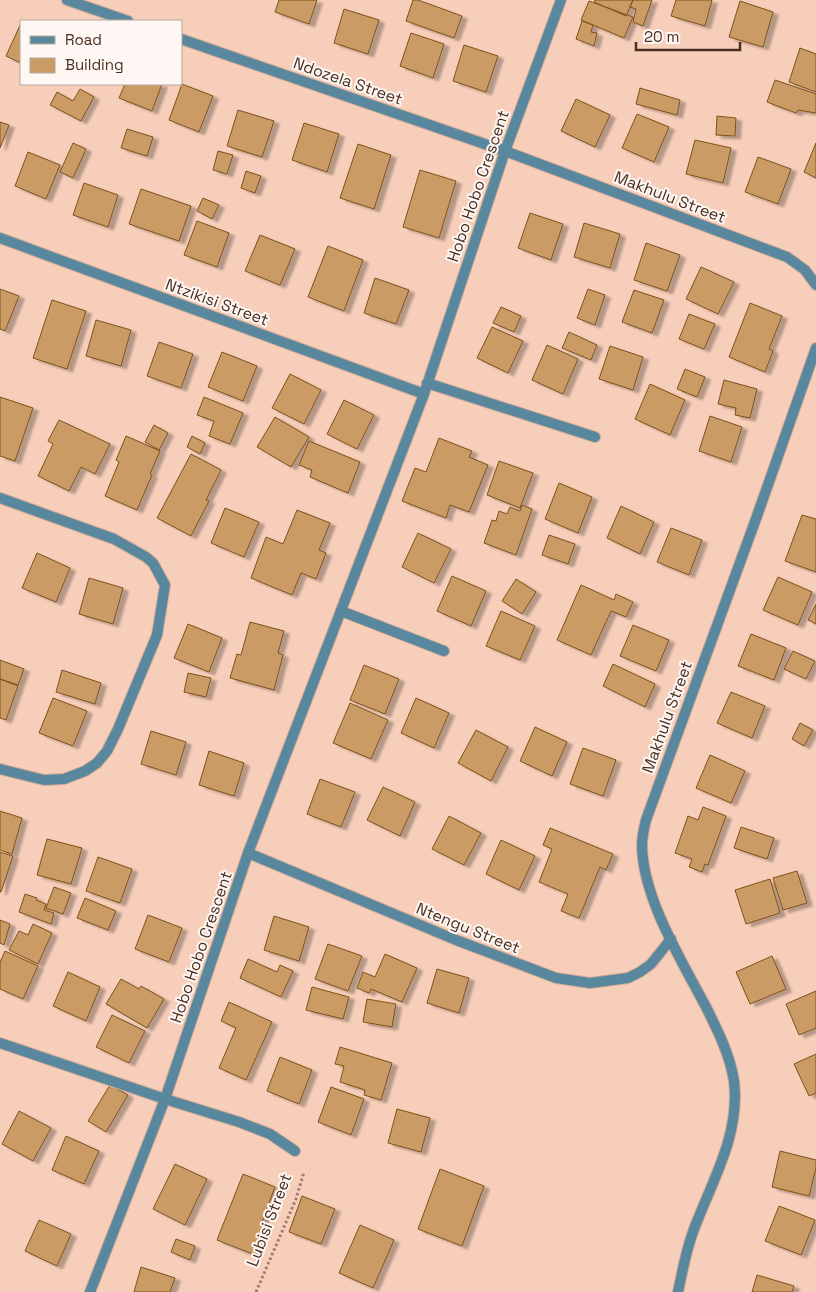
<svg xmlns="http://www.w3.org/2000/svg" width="816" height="1292" viewBox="0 0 816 1292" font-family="'Space Grotesk',sans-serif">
	<defs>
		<filter id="shadow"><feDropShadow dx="5.5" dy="3" stdDeviation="1" flood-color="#0004"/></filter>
	</defs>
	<rect width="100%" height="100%" fill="#f7ceb9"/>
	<path fill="#cb9b65" stroke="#7d5219" filter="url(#shadow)" d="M279 0H317L309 24 275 12Z
		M413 0H418L462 16 454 38 406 21Z
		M595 0H633L626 16 594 2Z
		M633 0H652L643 26 633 22 636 9 630 7Z
		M676 0H712L705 26 671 16Z
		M589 1 633 17 624 38 581 20Z
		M740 1 773 12 763 47 729 37Z
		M344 9 379 20 368 54 334 43Z
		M582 21 593 25 591 32 597 33 594 46 576 39Z
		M21 23V63L6 56Z
		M411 33 444 44 433 78 400 66Z
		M464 45 498 56 486 92 453 81Z
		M800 48 816 54V92L789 82Z
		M775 80 816 94V113L798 110 796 113 767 102Z
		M125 84H162L152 111 119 98Z
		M182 84 213 96 199 132 169 120Z
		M640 88 680 100 677 115 636 104Z
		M80 89 94 97 81 121 50 105 57 92 73 101Z
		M576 99 610 115 595 147 561 131Z
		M238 110 274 121 262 157 227 146Z
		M637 114 669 127 654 162 622 148Z
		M717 116 736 118 735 136 716 135Z
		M0 122 9 125 0 148Z
		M304 123 339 134 327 172 292 160Z
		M127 129 153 137 147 156 121 148Z
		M695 140 731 148 723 183 686 174Z
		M73 143 86 149 73 178 60 172Z
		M816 143V178L804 172Z
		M358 144 391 155 374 209 340 198Z
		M218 151 233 155 227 174 213 170Z
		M28 152 60 165 46 199 15 186Z
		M758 157 791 169 778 204 745 192Z
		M420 170 456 181 439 238 403 227Z
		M246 171 261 176 255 193 241 188Z
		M84 183 118 195 108 227 73 215Z
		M141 189 191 206 179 241 129 224Z
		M203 198 219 205 212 219 197 211Z
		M530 213 563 224 551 260 518 248Z
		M197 221 229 233 217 267 184 255Z
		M584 223 620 234 610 268 574 257Z
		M260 235 295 249 280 285 245 271Z
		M646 243 680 255 667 291 634 280Z
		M328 246 363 260 344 311 308 297Z
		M701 267 734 282 718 314 686 299Z
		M375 278 409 290 396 324 364 313Z
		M0 289 19 296 5 331 0 329Z
		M588 289 605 295 595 325 577 318Z
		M634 290 664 300 652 333 622 322Z
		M52 300 86 311 67 369 33 358Z
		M750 303 782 316 769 349 773 351 765 372 729 357Z
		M501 307 521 316 514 332 493 323Z
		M689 314 715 324 704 349 679 339Z
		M96 320 131 330 121 366 86 356Z
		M492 327 523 341 508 373 477 358Z
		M569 332 597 345 591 360 562 348Z
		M159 342 193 354 181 388 147 376Z
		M547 345 578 359 563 394 532 380Z
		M610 346 643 357 633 390 599 379Z
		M222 352 257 366 243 401 208 387Z
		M685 369 705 377 697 397 677 389Z
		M290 374 321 390 304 424 272 408Z
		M724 380 757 389 750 418 735 415 736 408 718 404Z
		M650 384 685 400 670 435 635 419Z
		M0 397 33 408 15 461 0 456Z
		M204 397 243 413 230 444 209 436 214 421 197 415Z
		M344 400 374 415 357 449 327 434Z
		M710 416 742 427 731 462 699 451Z
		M275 417 309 437 291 467 257 447Z
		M59 420 110 444 95 474 81 467 69 491 38 476 53 444 48 441Z
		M154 425 168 433 159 450 145 442Z
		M126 436 160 451 150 474 152 475 137 510 105 496 119 462 116 460Z
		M192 436 205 443 200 454 187 447Z
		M439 438 472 451 469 457 488 465 469 512 450 505 446 518 402 501 415 468 426 472Z
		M309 441 360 462 348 493 310 477 312 470 299 465Z
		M191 454 221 470 206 500 209 501 191 536 157 518Z
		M499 461 533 473 520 508 487 495Z
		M559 483 592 497 578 533 545 519Z
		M522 505 532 509 516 555 484 543 492 520 496 521 499 511 507 514 510 507 520 511Z
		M621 506 654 522 640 554 607 538Z
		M225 508 259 522 244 557 211 543Z
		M297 510 330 523 319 550 326 553 316 579 301 573 292 595 251 578 266 537 283 544Z
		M802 515 816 519V572L785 561Z
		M671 528 702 540 689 575 657 562Z
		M418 533 451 549 434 583 402 567Z
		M549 535 575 544 568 564 542 555Z
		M37 553 70 568 56 602 22 588Z
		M452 576 486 591 471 626 437 611Z
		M778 577 812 592 798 625 763 610Z
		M89 578 123 588 113 624 79 614Z
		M516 579 536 592 522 614 502 601Z
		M581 585 614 600 616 594 633 602 626 617 611 611 591 655 557 640Z
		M816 604V624L808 620Z
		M501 611 535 626 520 660 486 646Z
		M250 622 284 631 278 653 283 655 274 690 230 678 237 654 241 655Z
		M188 624 222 638 209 672 174 658Z
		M633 625 669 640 656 671 620 656Z
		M751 634 786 648 774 680 738 666Z
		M793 651 815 661 806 679 784 669Z
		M0 660 24 669 18 685 0 679Z
		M613 664 655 684 645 707 603 686Z
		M364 665 399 679 385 714 350 700Z
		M62 670 101 683 95 704 56 692Z
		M188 673 211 678 206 697 184 692Z
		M0 679 18 686 6 720 0 718Z
		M731 692 765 706 752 738 717 723Z
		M53 698 87 711 73 746 39 733Z
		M416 698 449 713 434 748 401 733Z
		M350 703 388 720 371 759 333 743Z
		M800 723 813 730 804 746 792 739Z
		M535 727 567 742 552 776 520 761Z
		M476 730 508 747 491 781 458 763Z
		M151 731 186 742 176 775 141 764Z
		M583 748 616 760 603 796 570 784Z
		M209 751 244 763 234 796 199 785Z
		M710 755 745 771 731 803 696 788Z
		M320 779 355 792 341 827 307 814Z
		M383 787 415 802 400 836 367 820Z
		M703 807 726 816 708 865 705 864 702 872 689 867 692 859 675 853 688 816 698 820Z
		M0 811 22 818 12 854 0 850Z
		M449 816 481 833 464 865 432 849Z
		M741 827 774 838 767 859 734 848Z
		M550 828 613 854 606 870 600 867 579 918 561 911 568 894 539 882 552 849 543 845Z
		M47 839 82 848 71 884 37 875Z
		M501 840 535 856 519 890 486 874Z
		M0 852 13 856 1 892H0Z
		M98 857 132 869 120 903 86 891Z
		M797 871 807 903 783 910 773 878Z
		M770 879 780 913 746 924 735 890Z
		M54 887 71 893 63 914 46 908Z
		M25 894 37 898 36 900 46 904 44 910 54 913 51 924 19 912Z
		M85 898 116 911 108 930 77 918Z
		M148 915 182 928 169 962 135 949Z
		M274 916 309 927 299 961 264 950Z
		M0 920 10 924 4 945 0 943Z
		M33 924 52 933 38 964 9 950 19 931 28 935Z
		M328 944 362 956 348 991 315 979Z
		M5 951 38 966 23 999 0 989V962Z
		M385 954 417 968 402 1002 371 989 369 993 357 988 363 972 375 977Z
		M772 956 786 989 750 1004 736 972Z
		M248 959 277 972 280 965 293 971 281 997 240 978Z
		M437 969 469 978 459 1013 427 1003Z
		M68 972 100 987 86 1021 53 1006Z
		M121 979 139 989 141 986 164 999 147 1028 106 1004Z
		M312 987 349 997 343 1019 306 1010Z
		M816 991V1028L799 1035 786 1004Z
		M367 999 396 1004 392 1027 363 1022Z
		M229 1002 272 1022 246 1080 219 1068 236 1028 221 1021Z
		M112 1015 145 1031 129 1063 96 1047Z
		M340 1047 392 1063 381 1100 364 1095 365 1090 340 1082 344 1066 335 1064Z
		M816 1054V1093L809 1096 794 1064Z
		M280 1057 312 1070 299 1104 267 1091Z
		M110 1085 128 1095 106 1132 88 1121Z
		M331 1087 364 1099 351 1135 318 1122Z
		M397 1109 430 1118 421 1152 388 1143Z
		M19 1111 51 1128 33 1161 2 1144Z
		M66 1136 99 1151 84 1184 52 1170Z
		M780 1151 816 1160V1168L809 1196 772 1187Z
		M175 1164 207 1179 185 1225 153 1209Z
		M440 1169 484 1186 462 1246 418 1229Z
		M243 1174 275 1187 262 1222 267 1224 255 1255 217 1240Z
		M302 1196 335 1209 321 1244 289 1232Z
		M779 1206 815 1220 801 1255 765 1241Z
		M39 1220 71 1234 57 1266 25 1251Z
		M360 1225 394 1240 373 1288 339 1273Z
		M176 1239 195 1246 190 1260 171 1252Z
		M141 1267 175 1278 170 1292H134Z
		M757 1275 794 1286 792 1292H752Z"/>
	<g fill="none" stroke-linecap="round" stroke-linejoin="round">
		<defs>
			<path id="street" d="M67 0 128 21
				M181 39 505 151 787 257 805 270 816 285
				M0 238 424 394
				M427 383 595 437
				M0 498 114 539 146 557 153 563 165 585 157 635 118 729 107 751 97 763 85 771 64 779 44 780 0 769
				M341 611 444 651
				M248 853 456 940 556 978 590 983 628 978 640 972 651 964 671 939
				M0 1043 165 1099 239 1122 270 1134 295 1151
				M90 1292 165 1099 248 853 424 394 505 151 561 0
				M678 1292C683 1268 688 1242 698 1219 716 1174 740 1131 734 1081 730 1055 718 1031 706 1007 682 961 643 899 642 846 642 838 644 828 646 820L757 516 816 348"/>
		</defs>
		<use href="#street" stroke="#d1ab98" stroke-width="12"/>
		<path stroke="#a07e6d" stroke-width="3" stroke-dasharray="2.5 2.5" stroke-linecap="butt" d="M256 1292 296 1199 304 1172"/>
		<use href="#street" stroke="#59889e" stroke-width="10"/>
	</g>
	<g text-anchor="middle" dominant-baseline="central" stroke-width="4" stroke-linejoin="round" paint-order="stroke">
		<g font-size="16" fill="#492f21" stroke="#fef7f3">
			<text transform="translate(348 81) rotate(19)">Ndozela Street</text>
			<text transform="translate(478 186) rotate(-71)">Hobo Hobo Crescent</text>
			<text transform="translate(670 197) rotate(21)">Makhulu Street</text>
			<text transform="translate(217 302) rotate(20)">Ntzikisi Street</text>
			<text transform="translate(667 717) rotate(-70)">Makhulu Street</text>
			<text transform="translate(468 928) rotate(22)">Ntengu Street</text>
			<text transform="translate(201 947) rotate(-71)">Hobo Hobo Crescent</text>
			<text transform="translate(269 1220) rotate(-69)">Lubisi Street</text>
		</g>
	</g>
	<rect x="20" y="20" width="162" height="65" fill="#fef7f3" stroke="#b6a79f"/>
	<rect x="30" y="36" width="25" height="8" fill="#59889e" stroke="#b6a79f"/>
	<text x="65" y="45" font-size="15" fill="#492f21">Road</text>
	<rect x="30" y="58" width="25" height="15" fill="#cb9b65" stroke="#b6a79f"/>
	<text x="65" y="70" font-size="15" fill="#492f21">Building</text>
	<path d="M636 42v8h104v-8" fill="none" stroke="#492f21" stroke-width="2.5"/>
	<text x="644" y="42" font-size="15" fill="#492f21" stroke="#fef7f3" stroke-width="4" paint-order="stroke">20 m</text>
</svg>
